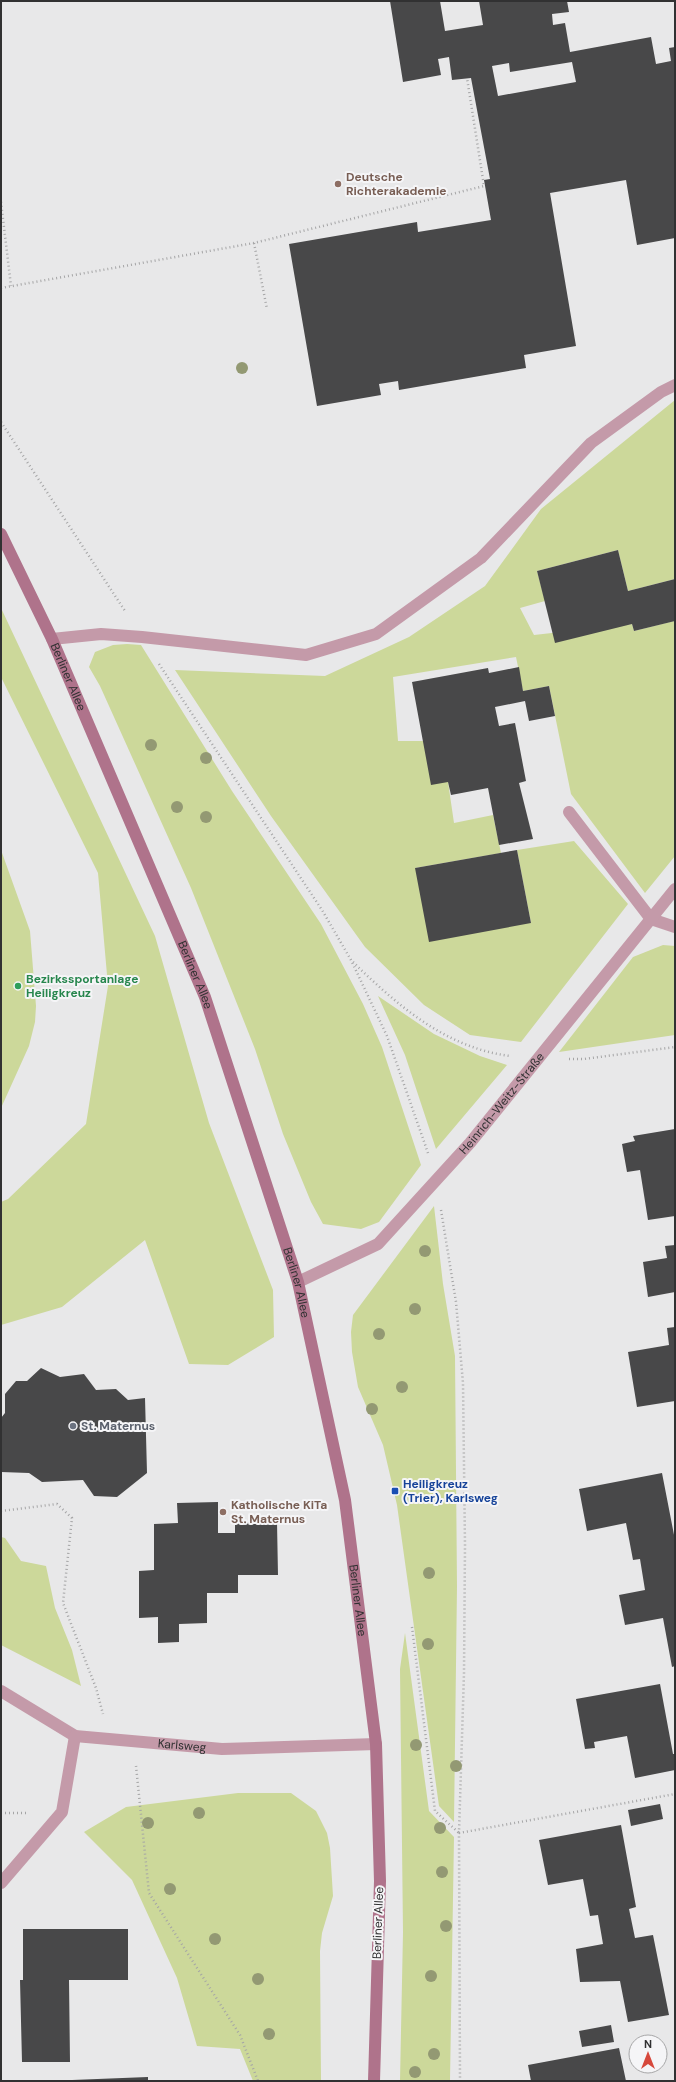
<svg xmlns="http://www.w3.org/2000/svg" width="676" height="2082" viewBox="0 0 676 2082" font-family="'DM Sans',sans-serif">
	<rect width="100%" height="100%" fill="#e8e8e9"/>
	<path fill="#ccd89a" d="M675 400V579L628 591 618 550 537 571 545 601 520 608 534 635 632 624 634 631 674 621 675 856 645 893 571 794 549 686 523 691 516 657 393 677 398 741H423L448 782 454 823 493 815 501 853 415 868 531 923 517 850 574 841 628 904 521 1042 470 1035 424 1005 365 947 271 816 175 670 325 676 409 637 485 586 541 509Z
		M1 608 155 936 209 1123 273 1290 274 1337 228 1365 189 1364 145 1240 62 1307 1 1325V1202L8 1199 86 1124 108 986 98 873 1 677Z
		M127 644 141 645 232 791 321 924 363 1004 382 1047 421 1165 379 1222 361 1229 323 1224 311 1202 283 1134 255 1049 191 888 100 686 89 667 95 652 113 645Z
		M1 850 30 931 36 1006 35 1022 29 1046 1 1108Z
		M663 945 675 946V1035L559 1052 633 957Z
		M378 996 434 1034 480 1056 507 1065 436 1149 405 1055Z
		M434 1206 443 1284 455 1356 457 1586 454 1822 439 1806 397 1505 383 1445 358 1387 352 1352 351 1332 353 1315Z
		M1 1537 5 1538 21 1561 46 1566 55 1608 72 1650 81 1686 1 1645Z
		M405 1633 429 1811 454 1837 450 2081H400L403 1932 400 1669Z
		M238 1793H291L316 1811 327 1833 330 1848 333 1896 322 1933 320 1951 321 2081H253L240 2049 197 2046 177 1978 132 1880 84 1832 126 1807Z"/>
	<path fill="#484849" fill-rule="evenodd" d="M390 1H440L445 31 483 25 479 1H567L569 12 552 14 553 25 565 23 570 52 651 37 656 64 671 61 669 48 675 47V238L637 245 626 180 550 193 576 346 524 355 526 368 399 390 398 381 379 384 381 395 317 406 289 244 417 222 418 232 491 220 484 180 490 179 471 78 452 80 449 57 438 59 441 75 403 82ZM572 62 576 82 498 96 492 66 509 63 510 72Z
		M618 550 628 591 675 579V621L634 631 632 624 555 643 537 571Z
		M519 667 523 691 549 686 555 716 529 721 525 701 495 707 499 726 515 723 526 781 519 783 533 839 499 845 488 788 451 795 448 782 431 785 412 682 488 668 489 673Z
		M517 850 531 923 429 942 415 868Z
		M675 1129V1216L648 1220 640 1170 627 1172 622 1144 635 1141 633 1136Z
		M675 1245V1292L648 1297 643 1262 667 1258 665 1246Z
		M675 1327V1401L637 1407 628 1352 669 1345 667 1328Z
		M41 1368 60 1377 84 1374 96 1390 116 1389 128 1400 145 1398 147 1473 117 1497 94 1496 83 1480 42 1482 29 1473 1 1472V1418L5 1413V1394L16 1381H27Z
		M662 1473 675 1540V1666L672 1667 663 1618 625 1625 619 1595 645 1590 640 1559 633 1560 626 1523 587 1531 579 1489Z
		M218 1502V1533H235V1522H277L278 1575H238V1593H207V1623L179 1624V1642L158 1643V1617L139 1618V1571L154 1570V1524L178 1523 177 1503Z
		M660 1684 673 1754H675V1770L635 1778 627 1736 594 1742 595 1748 585 1749 576 1699Z
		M660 1804 663 1819 631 1826 628 1810Z
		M621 1825 636 1907 629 1909 635 1938 653 1935 669 2015 628 2022 620 1981 580 1982 576 1949 603 1944 598 1915 590 1916 583 1879 548 1885 539 1840Z
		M23 1929H128V1980H69L70 2062H22L20 1980H23Z
		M611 2025 614 2042 582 2047 579 2031Z
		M619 2048 626 2081H531L528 2065Z
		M148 2077V2081H72V2080Z"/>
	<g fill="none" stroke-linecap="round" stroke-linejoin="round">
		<path stroke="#a5a5a6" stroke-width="2.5" stroke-dasharray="1 3" stroke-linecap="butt" d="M1 202 11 286
			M254 243 267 309
			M1 288 254 243 484 186 467 78
			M1 422 125 611
			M159 664 322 910 351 960 387 1036 428 1153
			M353 962C397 1005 446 1048 510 1056
			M569 1059H584L675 1047
			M441 1210 456 1302 463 1383 465 1545 464 1673 459 1833 460 2081
			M1 1511 57 1504 72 1518 63 1603 96 1688 103 1714
			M412 1627 435 1811 459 1833
			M136 1766 149 1893 240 2035 258 2081
			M1 1813H28
			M459 1833 675 1794"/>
		<path stroke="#c49aa9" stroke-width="12" d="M52 639 101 634 142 637 306 655 376 634 481 558 591 443 661 392 675 385
			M569 812 651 919"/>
		<g stroke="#c49aa9" stroke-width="12">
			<path d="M651 919 675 927"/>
			<path id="s1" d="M298 1282 378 1244 470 1143 675 889"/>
			<path id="s2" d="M1 1691 75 1736 222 1749 376 1744"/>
			<path d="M1 1883 62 1812 75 1736"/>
		</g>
		<path stroke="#af738b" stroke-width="12" id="s3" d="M1 534 52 639 205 997 298 1282 345 1500 376 1744 380 1881 374 2081"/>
	</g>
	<g fill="#939973">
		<circle cx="242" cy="368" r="6"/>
		<circle cx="151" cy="745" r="6"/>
		<circle cx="206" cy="758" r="6"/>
		<circle cx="177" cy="807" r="6"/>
		<circle cx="206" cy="817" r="6"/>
		<circle cx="425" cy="1251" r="6"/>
		<circle cx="415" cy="1309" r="6"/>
		<circle cx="379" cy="1334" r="6"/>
		<circle cx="402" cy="1387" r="6"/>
		<circle cx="372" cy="1409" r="6"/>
		<circle cx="429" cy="1573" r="6"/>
		<circle cx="428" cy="1644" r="6"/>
		<circle cx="416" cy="1745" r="6"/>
		<circle cx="456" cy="1766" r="6"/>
		<circle cx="199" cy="1813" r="6"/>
		<circle cx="148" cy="1823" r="6"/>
		<circle cx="440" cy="1828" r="6"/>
		<circle cx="442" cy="1872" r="6"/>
		<circle cx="170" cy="1889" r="6"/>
		<circle cx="446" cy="1926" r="6"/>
		<circle cx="215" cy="1939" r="6"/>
		<circle cx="431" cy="1976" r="6"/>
		<circle cx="258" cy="1979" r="6"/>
		<circle cx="269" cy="2034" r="6"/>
		<circle cx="434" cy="2054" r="6"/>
		<circle cx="415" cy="2072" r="6"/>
	</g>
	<g fill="#8d6e63" stroke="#f5f5f7" stroke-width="1.5">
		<circle cx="338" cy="184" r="4"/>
		<circle cx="223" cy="1512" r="4"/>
	</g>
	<circle fill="#2e9e5b" stroke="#f5f5f7" stroke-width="1.5" cx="18" cy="986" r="4"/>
	<circle fill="#6b7280" stroke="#f5f5f7" stroke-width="1.5" cx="73" cy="1426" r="4"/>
	<rect fill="#1a4fb4" stroke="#f5f5f7" stroke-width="1.5" x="391" y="1487" width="8" height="8" rx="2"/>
	<g text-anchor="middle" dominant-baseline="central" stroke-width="4" stroke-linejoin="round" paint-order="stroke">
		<g font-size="12" font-weight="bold" fill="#785e54" stroke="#f5f5f7" text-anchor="start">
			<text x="346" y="177">Deutsche<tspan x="346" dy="14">Richterakademie</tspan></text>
			<text x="231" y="1505">Katholische KiTa<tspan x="231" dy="14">St. Maternus</tspan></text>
		</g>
		<g font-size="12" fill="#313132" stroke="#f5f5f7">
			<text stroke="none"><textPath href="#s3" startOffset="158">Berliner Allee</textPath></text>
			<text stroke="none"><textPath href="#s3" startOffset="482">Berliner Allee</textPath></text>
			<text stroke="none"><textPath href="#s1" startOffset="276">Heinrich-Weitz-Straße</textPath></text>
			<text stroke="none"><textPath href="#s3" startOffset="806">Berliner Allee</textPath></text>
			<text stroke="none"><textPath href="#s3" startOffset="1130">Berliner Allee</textPath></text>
			<text stroke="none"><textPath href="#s2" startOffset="194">Karlsweg</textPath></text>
			<text transform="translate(378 1923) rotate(-88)">Berliner Allee</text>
		</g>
		<g font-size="12" font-weight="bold" fill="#27864d" stroke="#f5f5f7" text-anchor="start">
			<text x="26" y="979">Bezirkssportanlage<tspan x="26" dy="14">Heiligkreuz</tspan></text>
		</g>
		<g font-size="12" font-weight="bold" fill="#5b616d" stroke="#f5f5f7" text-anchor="start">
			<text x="81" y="1426">St. Maternus</text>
		</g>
		<g font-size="12" font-weight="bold" fill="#164399" stroke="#f5f5f7" text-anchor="start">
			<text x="403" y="1484">Heiligkreuz<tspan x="403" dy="14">(Trier), Karlsweg</tspan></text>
		</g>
	</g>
	<rect width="676" height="2082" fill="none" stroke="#313132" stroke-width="4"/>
	<g transform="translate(648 2054)"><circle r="19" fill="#f5f5f7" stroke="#a7a7a8"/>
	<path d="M0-3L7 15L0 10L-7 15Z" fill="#d6483c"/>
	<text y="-6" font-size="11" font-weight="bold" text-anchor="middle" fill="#313132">N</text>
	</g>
</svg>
